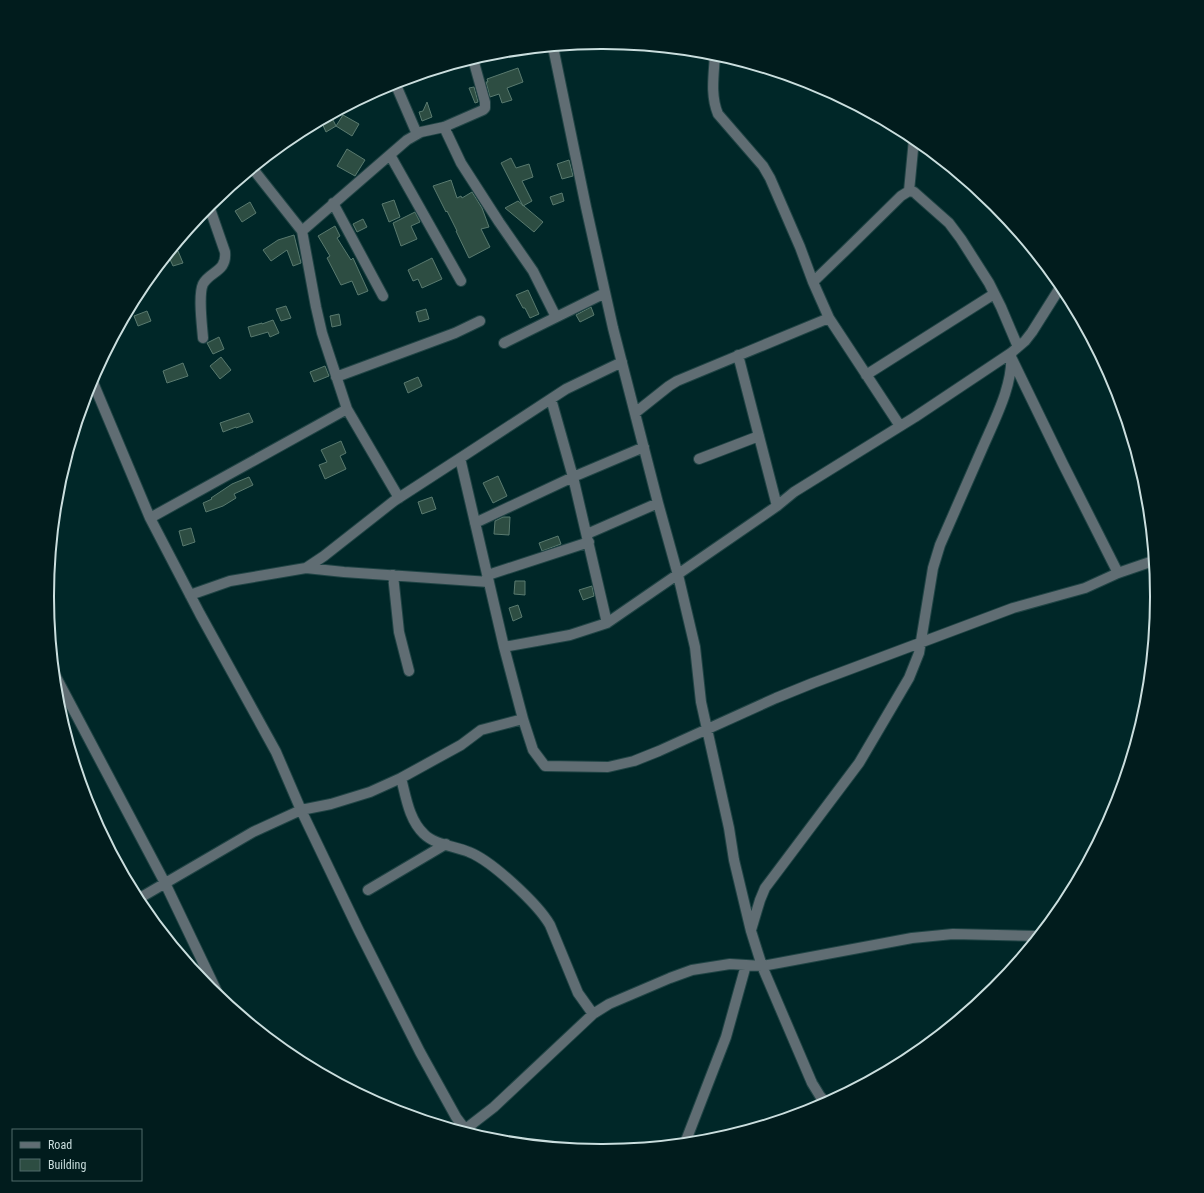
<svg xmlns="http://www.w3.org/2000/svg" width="1204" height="1193" viewBox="0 0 1204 1193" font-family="'Roboto Condensed',sans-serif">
	<rect width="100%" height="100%" fill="#002728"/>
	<path fill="#2d4d42" stroke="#597a6f" d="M518 68 523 82 507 88 512 100 502 103 499 94 490 97 486 82H488L487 79Z
		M474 87 478 102 475 103 469 88Z
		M427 102 432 117 422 121 419 112 423 111Z
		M343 115 359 124 352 136 336 126Z
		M331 116 336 126 326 132 321 121Z
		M347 149 365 160 355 176 337 166Z
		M511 158 516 168 529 164 533 177 522 181 532 201 523 206 501 163Z
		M569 160 573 176 562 179 557 164Z
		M451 180 457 198 461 196 462 198 472 192 482 208 489 227 481 229 490 247 469 258 456 231H457L447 211 446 212 433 186Z
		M562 193 564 201 553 205 550 197Z
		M394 200 400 217 389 222 382 204Z
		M518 201 543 222 534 232 505 208Z
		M250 202 256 213 242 222 235 211Z
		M415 212 420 222 411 226 417 239 401 246 393 223Z
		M363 219 367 227 357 232 353 224Z
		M335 226 340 236 337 238 351 260 353 258 368 291 358 295 352 281 341 285 327 258 330 256 318 236Z
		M294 235 301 263 293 266 287 250 271 261 263 250 278 240Z
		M178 251 183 263 173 266 168 255 170 253Z
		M432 258 442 279 422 288 418 279 413 281 408 270Z
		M528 290 539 314 530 318 525 308H523L516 295Z
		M286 306 291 318 281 321 276 309Z
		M591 307 594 315 580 322 576 315Z
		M426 309 429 319 419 322 416 312Z
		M147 311 151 321 138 326 134 316Z
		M339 314 341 325 332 327 330 316Z
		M273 320 279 333 270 337 268 332 251 337 248 327 262 323V324Z
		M219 337 224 349 213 354 207 343Z
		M221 357 231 370 220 379 210 366Z
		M183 363 188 376 167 383 163 371Z
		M325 366 329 376 314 382 310 372Z
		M418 377 422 386 408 393 404 383Z
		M249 413 253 422 236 428V427L223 432 220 423Z
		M341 441 346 453 340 456 346 469 325 479 319 465 327 462 321 450Z
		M498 476 507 496 493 503 483 483Z
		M249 477 253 485 234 494 236 498 223 506 206 512 203 503 212 499 211 498 232 484Z
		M432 497 436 509 422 514 418 502Z
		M503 517H510L509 535 494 534 495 521Z
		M191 528 195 542 183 546 179 531Z
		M558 536 561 544 542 551 539 543Z
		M515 581H525V595L514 594Z
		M592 586 594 596 583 600 579 590Z
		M518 605 522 617 513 621 509 608Z"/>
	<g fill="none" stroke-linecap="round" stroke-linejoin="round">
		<defs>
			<path id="minor" d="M553 47 586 207 613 328 658 503 678 575 695 647 701 702 729 828 734 860 751 931 762 966 812 1083 820 1096 826 1103
				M715 54C714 74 710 95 718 114L763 166 770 178 800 247 813 282 829 318 900 426
				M395 83 417 134
				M444 127 461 163 499 222 533 271 556 317
				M390 155 461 281
				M909 191 914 139
				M333 203 383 296
				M302 231 407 140 421 132 444 127 483 110 485 108V102L473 59
				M813 282 843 253 901 196 909 191 914 192 949 223 961 239 989 283 1001 307 1018 347
				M203 338C202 325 198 295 203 284 210 271 227 272 225 252L209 206
				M504 343 605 293
				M738 355 777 506
				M1012 359 1063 464 1118 573
				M866 375 994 294
				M336 377 455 333 480 321
				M92 380 150 518 200 614 276 752 301 810 359 931 420 1052 456 1117 465 1129
				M551 399 573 477 607 623
				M347 409 399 498
				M635 413 669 386 677 381 829 318
				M460 458 504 647
				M699 459 759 436
				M150 518 347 409 322 333 316 307 302 231 253 169
				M475 523 573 477 644 447
				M587 534 658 503
				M306 568 324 556 394 501 468 453 566 389 622 362
				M393 575 399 632 409 671
				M488 575 589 542
				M190 595 230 581 306 568 344 572 489 582
				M55 675 165 883 219 996
				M523 719 533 750 545 766 608 767 634 761 659 751 776 698 813 683 1013 608 1085 588 1118 573 1153 561
				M401 778C406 797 409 820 424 834 435 845 455 846 469 852 492 861 538 904 550 925L578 993 593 1014
				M368 890 446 844
				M138 899 253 832 301 810 331 804 370 792 401 778 461 745 481 730 523 719 504 647 570 635 607 623 777 506 794 492 915 417 1011 353 1025 341 1032 332 1061 286
				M751 930 760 900 765 888 859 763 909 678 919 653 933 568 940 545C954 513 968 481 982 449 994 421 1014 384 1011 353
				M463 1131 494 1107 593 1014 609 1004 670 978 692 970 730 964 762 966 912 938 953 934 1037 936
				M685 1143 726 1037 746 965"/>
		</defs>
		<use href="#minor" stroke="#204445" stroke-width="12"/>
		<use href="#minor" stroke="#606d73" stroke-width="10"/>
	</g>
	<path d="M0 0H1204V1193H0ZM601 49H603A547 547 0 0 1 1150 596V597A547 547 0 0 1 603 1144H601A547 547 0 0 1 54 597V596A547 547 0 0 1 601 49Z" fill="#011c1d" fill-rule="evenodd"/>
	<path fill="none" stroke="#cadede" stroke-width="2" d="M601 49H603A547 547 0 0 1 1150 596V597A547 547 0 0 1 603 1144H601A547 547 0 0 1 54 597V596A547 547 0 0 1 601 49Z"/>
	<rect x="12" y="1129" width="130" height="52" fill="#011c1d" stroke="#516a6a"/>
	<rect x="20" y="1142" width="20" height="6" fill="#606d73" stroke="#516a6a"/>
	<text x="48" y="1149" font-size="12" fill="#cadede">Road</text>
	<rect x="20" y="1159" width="20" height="12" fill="#2d4d42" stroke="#516a6a"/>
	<text x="48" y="1169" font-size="12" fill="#cadede">Building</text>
</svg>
